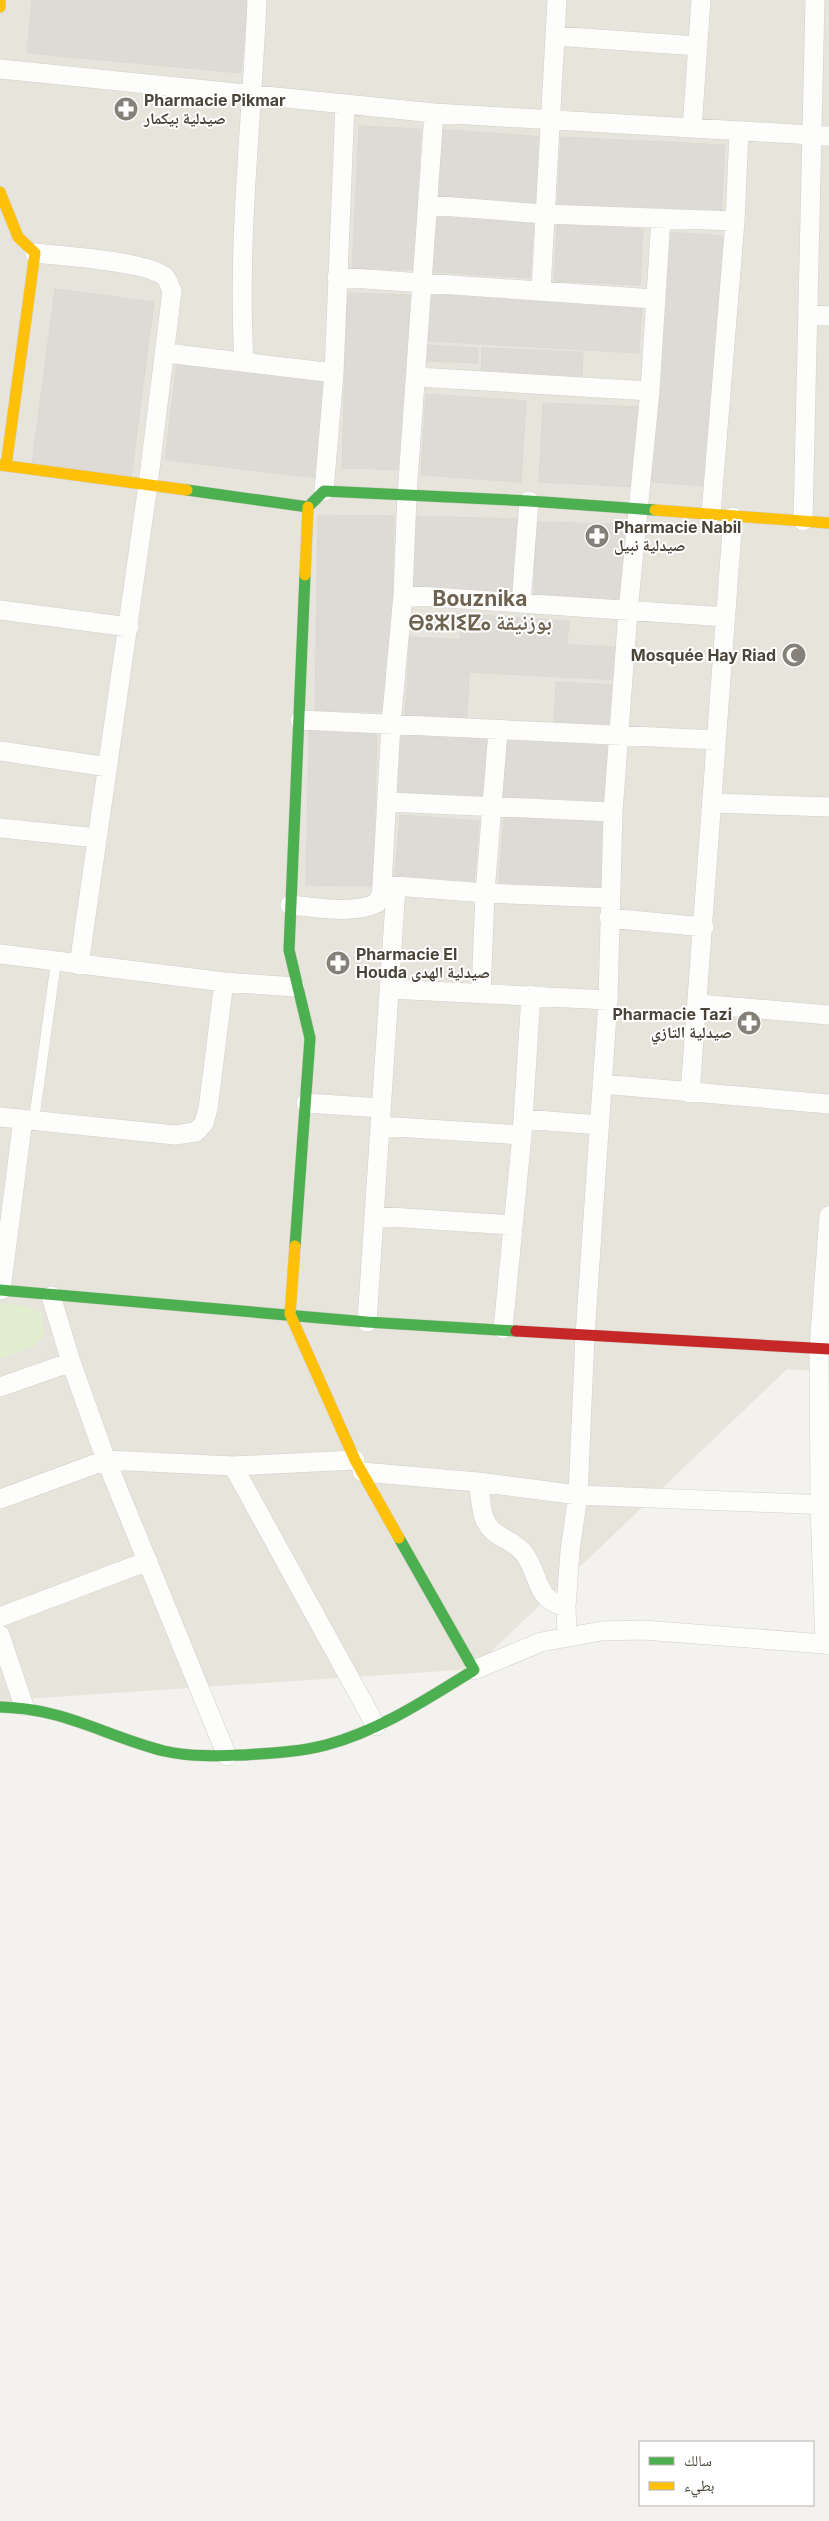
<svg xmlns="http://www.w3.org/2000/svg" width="829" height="2521" viewBox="0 0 829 2521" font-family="Inter,'Noto Naskh Arabic','Noto Sans Tifinagh',sans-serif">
	<rect width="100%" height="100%" fill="#f4f2ee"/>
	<path fill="#e7e4dc" d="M0 0H829V1372L787 1369 473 1669 25 1699 0 1706Z"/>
	<path fill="#e1eecf" d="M0 1303 25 1306 41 1313 44 1336 34 1346 0 1359Z"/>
	<path fill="#dedbd6" stroke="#dcd9d4" d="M32 0H248L241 73 27 53Z
		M359 126 421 129 414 270 352 268Z
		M439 129 542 137 536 207 434 199Z
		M561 137 725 145 721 217 557 209Z
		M437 215 534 221 530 278 433 272Z
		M557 225 643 229 640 285 554 281Z
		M668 232 723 236 705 486 650 482Z
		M55 289 154 302 131 477 32 464Z
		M347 293 410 295 404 470 342 468Z
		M430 294 642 306 639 353 428 341Z
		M427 345 478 348V363L426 361Z
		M482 348 583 352 582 380 481 376Z
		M177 361 330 379 318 478 165 460Z
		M426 394 526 401 521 482 421 475Z
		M543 403 639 407 635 487 539 482Z
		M318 515 394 516 390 712 315 711Z
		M411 516 520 519 517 596 408 592Z
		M535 522 624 524 623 602 534 600Z
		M461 614 569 621 567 644 460 639Z
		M409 637 617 647 618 680 408 669Z
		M408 669 469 672 467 720 405 717Z
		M556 682 617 685 616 730 554 728Z
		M309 728 377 729 373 886 306 885Z
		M398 734 487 738 484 797 396 794Z
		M506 737 609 745 604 807 501 799Z
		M504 814 609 823 603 892 499 883Z
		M400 815 479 821 474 881 395 875Z"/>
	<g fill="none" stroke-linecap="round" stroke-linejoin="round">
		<defs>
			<path id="lane" d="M34 1120 56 962"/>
			<path id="street" d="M555 36 698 46
				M0 69 434 113 829 136
				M692 129 701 0
				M428 205 545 214 735 221
				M35 253C61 256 148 261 165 277 168 280 170 287 172 291L148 485 79 965
				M337 277 654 299
				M541 290 557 0
				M809 314 829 316
				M166 353 334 373
				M244 361C237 241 252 121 257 0
				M417 377 650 391
				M324 491 334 373 345 105
				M711 514 735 221 739 131
				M803 521 815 0
				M403 595 726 617
				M521 604 529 501
				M0 610 129 627
				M300 720 716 740
				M0 751 108 767
				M387 802 613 812
				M712 803 829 807
				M0 828 97 838
				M382 885 391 724 403 595 407 495 434 113
				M290 905C317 907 352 915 377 903L381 894 382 885 485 893 609 898
				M609 918 704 927
				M0 954 224 982 295 987
				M390 989 608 1000
				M481 993 485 893 498 731
				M699 1004 829 1015
				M602 1084 829 1104
				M690 1093 733 517
				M306 1103 381 1108
				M0 1117 175 1135 196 1132 204 1123 208 1109 224 982
				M523 1119 599 1125
				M380 1126 522 1135
				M374 1216 512 1225
				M829 1216 819 1348 820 1505 825 1644 829 1645
				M1 1290 23 1119
				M367 1322 396 887
				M503 1329 522 1135 531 995
				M71 1362 106 1460 227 1756
				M0 1387 71 1362 51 1296
				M233 1466 355 1460
				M362 1472 478 1482 578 1495 829 1505
				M478 1482C481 1495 480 1509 485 1520 493 1538 511 1538 523 1552 541 1574 532 1598 566 1607
				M0 1499 106 1460 233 1466 376 1726
				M0 1617 148 1561
				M0 1635 24 1706
				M567 1636 566 1607 570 1551 578 1495 585 1335 608 1000 613 812 628 611 650 391 661 218
				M474 1670 541 1642 602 1631 643 1630 825 1644"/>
			<path id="fast" d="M187 490 308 507 324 491 529 501 655 510
				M295 1246 310 1038 289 950 305 575
				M0 1290 367 1322 516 1331
				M0 1707C64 1708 105 1736 164 1751 190 1757 216 1756 243 1755 271 1753 299 1752 326 1745 379 1731 427 1699 474 1670L399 1538"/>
			<path id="slow" d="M0 0V7
				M0 192 18 237 35 253 6 466
				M0 465 187 490
				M655 510 829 523
				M305 575 308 507
				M295 1246 290 1314 355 1460 399 1538"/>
			<path id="jam" d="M516 1331 829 1349"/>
		</defs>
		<use href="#lane" stroke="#d2d0cb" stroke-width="11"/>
		<use href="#street" stroke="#d2d0cb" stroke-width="20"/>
		<use href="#fast" stroke="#d3cfc5" stroke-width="12"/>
		<use href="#slow" stroke="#d3cfc5" stroke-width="12"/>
		<use href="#jam" stroke="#d3cfc5" stroke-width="12"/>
		<use href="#lane" stroke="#fdfdfc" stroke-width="10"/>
		<use href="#street" stroke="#fdfdfc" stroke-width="19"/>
		<use href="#fast" stroke="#4caf50" stroke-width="11"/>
		<use href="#slow" stroke="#ffc107" stroke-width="11"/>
		<use href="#jam" stroke="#c62828" stroke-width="11"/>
	</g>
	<defs>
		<symbol id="pharmacy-disc" viewBox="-11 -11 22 22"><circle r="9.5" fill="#868178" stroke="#fff"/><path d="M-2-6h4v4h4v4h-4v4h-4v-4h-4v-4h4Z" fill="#fff"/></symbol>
		<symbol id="mosque-disc" viewBox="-11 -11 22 22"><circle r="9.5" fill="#868178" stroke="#fff"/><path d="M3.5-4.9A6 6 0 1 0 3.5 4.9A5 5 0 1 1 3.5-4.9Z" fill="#fff"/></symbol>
	</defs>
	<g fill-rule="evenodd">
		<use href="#pharmacy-disc" x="112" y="95" width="28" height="28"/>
		<use href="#pharmacy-disc" x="583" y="522" width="28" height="28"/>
		<use href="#mosque-disc" x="780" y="641" width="28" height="28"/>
		<use href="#pharmacy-disc" x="324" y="949" width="28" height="28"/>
		<use href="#pharmacy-disc" x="735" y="1009" width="28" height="28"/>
	</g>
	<g text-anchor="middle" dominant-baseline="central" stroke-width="4" stroke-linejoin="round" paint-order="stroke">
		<g font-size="16" font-weight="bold" fill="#4b4439" stroke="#fff" text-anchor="start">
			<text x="144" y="100">Pharmacie Pikmar<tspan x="144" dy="18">صيدلية بيكمار</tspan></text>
			<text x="614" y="527">Pharmacie Nabil<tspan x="614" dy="18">صيدلية نبيل</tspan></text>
			<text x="776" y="655" text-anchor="end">Mosquée Hay Riad</text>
			<text x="356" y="954">Pharmacie El<tspan x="356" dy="18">Houda صيدلية الهدى</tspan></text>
			<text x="732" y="1014" text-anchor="end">Pharmacie Tazi<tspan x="732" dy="18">صيدلية التازي</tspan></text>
		</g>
		<g font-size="21" font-weight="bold" fill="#6e6250" stroke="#fff">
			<text x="480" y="598">Bouznika<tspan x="480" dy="24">ⴱⵓⵣⵏⵉⵇⴰ بوزنيقة</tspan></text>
		</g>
	</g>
	<rect x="639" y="2441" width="175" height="65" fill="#ffffff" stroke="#b7b4b0"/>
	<rect x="649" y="2457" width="25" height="8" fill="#4caf50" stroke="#b7b4b0"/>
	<text x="684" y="2466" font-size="15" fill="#4b4439">سالك</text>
	<rect x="649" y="2482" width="25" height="8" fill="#ffc107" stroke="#b7b4b0"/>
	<text x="684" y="2491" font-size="15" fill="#4b4439">بطيء</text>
</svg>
